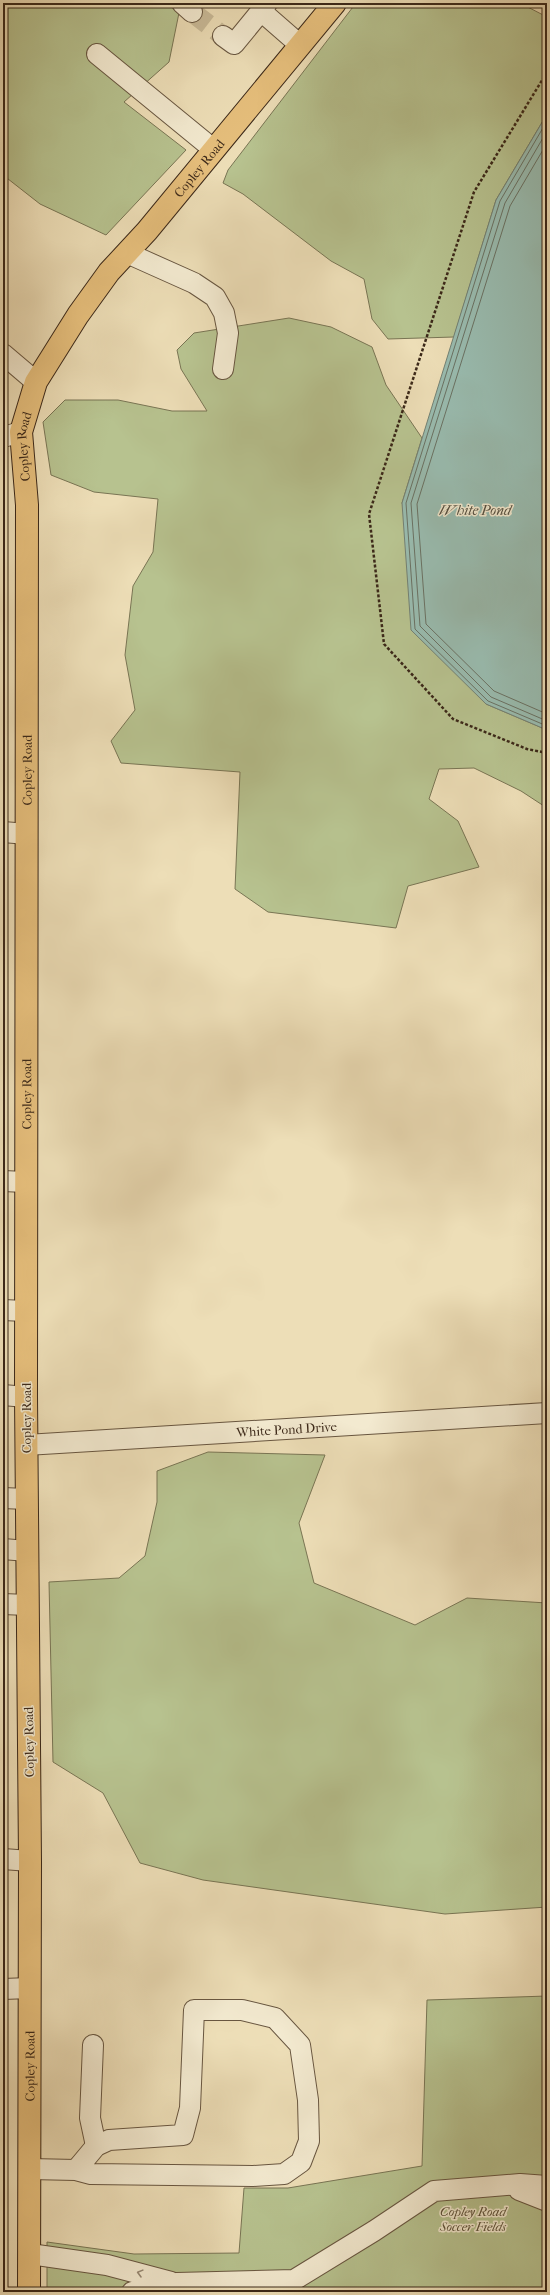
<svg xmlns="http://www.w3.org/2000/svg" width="550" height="2295" viewBox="0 0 550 2295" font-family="'IM FELL French Canon',serif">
	<rect width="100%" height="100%" fill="#eddeb7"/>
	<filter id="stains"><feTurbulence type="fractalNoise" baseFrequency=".005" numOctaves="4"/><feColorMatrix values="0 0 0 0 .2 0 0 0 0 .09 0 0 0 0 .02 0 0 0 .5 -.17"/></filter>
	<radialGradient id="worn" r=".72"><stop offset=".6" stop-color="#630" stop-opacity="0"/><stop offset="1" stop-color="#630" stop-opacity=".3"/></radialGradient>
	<path fill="#b7c28f" stroke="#797554" d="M3 3H181L169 62 124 102 186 150 106 235 40 204 3 175Z
		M356 3H520L547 17V114L496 200 454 337 388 339 372 319 364 279 331 261 243 194 223 183 228 170Z
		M289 318 331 327 372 347 386 385 422 438 402 503 486 704 547 730V808L521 791 474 768 439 769 429 799 458 821 479 867 408 886 396 928 268 912 235 889 240 772 121 763 111 741 135 710 125 655 133 586 153 552 158 499 94 492 51 475 43 422 65 400H118L172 411H207L181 369 177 350 194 333Z
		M208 1452 325 1455 299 1523 314 1583 415 1625 467 1598 547 1603V1907L445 1914 203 1880 140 1863 103 1793 53 1762 49 1582 119 1578 145 1556 157 1502V1471Z
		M547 1996V2292H47V2242L134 2254 239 2253 244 2188H288L422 2166 427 2000Z"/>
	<path fill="#99bcb0" stroke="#738174" d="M547 114V730L486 704 411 630 402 503 496 200Z"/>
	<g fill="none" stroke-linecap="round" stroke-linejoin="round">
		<path stroke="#6a7264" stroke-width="1" d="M547 121 500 201 406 503 415 629 488 701 547 726
			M547 131 505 203 411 503 420 626 491 697 547 721
			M547 143 510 206 417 504 426 624 494 691 547 714"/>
		<path stroke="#c9ba97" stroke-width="20" stroke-dasharray="20 10" stroke-linecap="butt" d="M192 12 223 36"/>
		<defs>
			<g id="minor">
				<path d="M182 3 192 12"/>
				<path d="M267 3 261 11 300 45"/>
				<path d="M223 36 234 44 261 11"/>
				<path d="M97 54 213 149"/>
				<path d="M127 253 194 283 215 297 224 313 228 333 223 369"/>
				<path d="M3 354 36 382"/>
				<path d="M3 437 21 432"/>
				<path d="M3 832 27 834"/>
				<path d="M3 1181 25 1182"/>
				<path d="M3 1310 25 1311"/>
				<path d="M3 1395 26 1397"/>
				<path id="s1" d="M26 1445 547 1413"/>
				<path d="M3 1498 26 1499"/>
				<path d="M3 1549 27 1551"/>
				<path d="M3 1604 27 1605"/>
				<path d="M3 1859 30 1861"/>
				<path d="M3 1989 30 1988"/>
				<path d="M93 2045 90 2118 96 2146"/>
				<path d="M30 2169 76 2170 91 2174 253 2176 284 2174 301 2162 309 2141 308 2100 300 2045 275 2018 242 2010H194L190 2108 183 2135 109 2140 96 2146 76 2170"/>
				<path d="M519 2190 547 2201"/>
				<path d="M30 2254 107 2265 171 2282"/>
				<path d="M132 2292 177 2283 294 2280 374 2231 434 2191 520 2184 547 2186"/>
			</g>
			<g id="major">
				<path id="s2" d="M29 2292 30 1861 26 1397 27 505 21 432 36 382 78 315 109 272 147 231 335 3"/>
			</g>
		</defs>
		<use href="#minor" stroke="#685640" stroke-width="22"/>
		<use href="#major" stroke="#3b2819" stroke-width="24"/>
		<path stroke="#3b2819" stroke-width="2.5" stroke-dasharray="3 2" stroke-linecap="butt" d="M547 72 474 192 369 514 384 644 453 719 527 749 547 753"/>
		<use href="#minor" stroke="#f3ead0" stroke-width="20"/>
		<use href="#major" stroke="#e6bf7c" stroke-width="22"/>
	</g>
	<defs><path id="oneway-chevron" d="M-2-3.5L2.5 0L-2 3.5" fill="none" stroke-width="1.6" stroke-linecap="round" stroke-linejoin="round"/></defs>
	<use stroke="#978974" href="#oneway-chevron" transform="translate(140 2273) rotate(-165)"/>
	<g text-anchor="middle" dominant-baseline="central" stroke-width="3" stroke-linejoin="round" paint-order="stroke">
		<g font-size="13" fill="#3b2819" stroke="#f3ead0">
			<text stroke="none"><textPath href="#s2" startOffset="2182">Copley Road</textPath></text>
			<text stroke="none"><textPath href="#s2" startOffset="1846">Copley Road</textPath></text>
			<text stroke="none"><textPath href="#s2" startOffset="1522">Copley Road</textPath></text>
			<text stroke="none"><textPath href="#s2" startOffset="1198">Copley Road</textPath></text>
			<text transform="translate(26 1418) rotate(-90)">Copley Road</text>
			<text stroke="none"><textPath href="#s1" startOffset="261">White Pond Drive</textPath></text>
			<text transform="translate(29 1742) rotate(-91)">Copley Road</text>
			<text stroke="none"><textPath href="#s2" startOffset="226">Copley Road</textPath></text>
		</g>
		<g font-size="13" font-style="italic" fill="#5a4e36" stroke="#f3ead0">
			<text x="473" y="2211">Copley Road<tspan x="473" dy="15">Soccer Fields</tspan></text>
		</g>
		<g font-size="14" font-style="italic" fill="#524d3f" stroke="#f3ead0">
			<text x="475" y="510">White Pond</text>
		</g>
	</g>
	<rect width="550" height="2295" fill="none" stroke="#eddeb7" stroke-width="16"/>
	<rect x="4" y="4" width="542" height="2287" fill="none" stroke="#3b2819" stroke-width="2"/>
	<rect x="8" y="8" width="534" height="2279" fill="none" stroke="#3b2819"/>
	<rect width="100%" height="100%" filter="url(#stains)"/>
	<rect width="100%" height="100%" fill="url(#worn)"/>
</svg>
